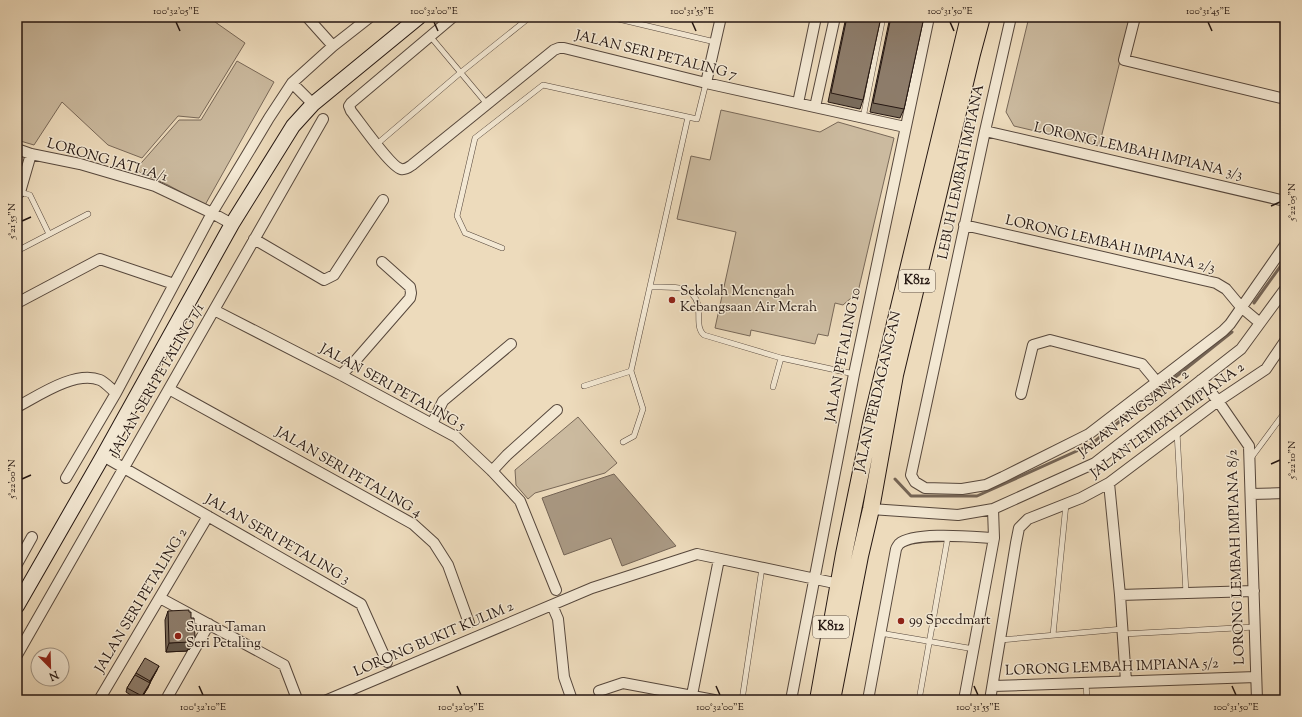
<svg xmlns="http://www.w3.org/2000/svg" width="1302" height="717" viewBox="0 0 1302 717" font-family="'Sorts Mill Goudy',serif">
	<rect width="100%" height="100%" fill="#eddbbc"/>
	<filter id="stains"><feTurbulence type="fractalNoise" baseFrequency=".005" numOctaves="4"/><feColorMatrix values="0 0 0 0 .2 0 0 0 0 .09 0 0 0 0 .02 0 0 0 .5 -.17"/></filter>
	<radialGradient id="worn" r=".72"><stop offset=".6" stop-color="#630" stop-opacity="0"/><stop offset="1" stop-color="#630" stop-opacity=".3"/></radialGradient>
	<path fill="#cbba9f" stroke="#786858" d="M17 17H208L245 43 199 118 178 116 142 158 108 145 62 102 34 145 17 140Z
		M1029 17H1131L1099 146 1014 126 1006 112Z
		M237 61 274 82 205 205 168 185 135 170 179 120H201Z
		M721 110 820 132 838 122 894 138 858 292 843 305 835 303 828 336 818 334 815 344 751 330 750 336 715 328 736 232 677 219 691 156 710 160Z
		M578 417 617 463 605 473 535 493 528 499 516 485 515 470Z
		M1282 591H1285V700H1282Z"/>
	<path fill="#a99882" stroke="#746455" d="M614 474 676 546 622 566 611 538 564 555 542 498Z"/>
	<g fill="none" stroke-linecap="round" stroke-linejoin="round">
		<path stroke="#746455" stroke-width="3" d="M1254 303 1285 260
			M895 479 911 496H977L1090 445 1232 332"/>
		<defs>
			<path id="lane" d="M610 17 715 42
				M430 36 487 104
				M863 118 883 17
				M377 144 460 73 530 17
				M20 192 30 195 49 234
				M502 248 465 233 457 216 475 138 543 85 688 117
				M17 251 88 214
				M650 287C661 287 674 286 685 289 688 290 690 292 692 294 705 306 693 326 704 335L781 358 854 374
				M584 386 631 371
				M773 387 781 358
				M1177 432 1186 593
				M623 442 634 436 643 409 631 371 688 117 697 119 706 83
				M1251 458 1285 412
				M880 633 974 649
				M1123 634 1255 627
				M1053 635 1066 504
				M1000 640 1123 629
				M1086 683 1087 700
				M742 700 762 568
				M919 700 948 536"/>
			<path id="street" d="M307 17 333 46
				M453 17 351 103 349 106 351 111C359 121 391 167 401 169 406 170 409 167 412 165L554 50 559 48H564L706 83 905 127
				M1011 17 985 131 911 475 915 482 925 488 962 489 986 485 1003 477 1089 434 1223 331 1230 324 1285 245
				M1135 17 1124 60 1285 99
				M292 83 313 104
				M706 83 721 17
				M798 103 816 17
				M815 107 835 17
				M985 131 1285 201
				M17 149 31 154 80 164 155 186 212 213 232 224
				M17 194 20 192 31 154
				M964 225 1216 283 1226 289 1241 307 1260 323
				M254 239 324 280 334 275 383 200
				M17 303 100 259 174 284
				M214 310 341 375 456 437 492 471 520 501 556 590
				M341 375 356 360 410 298 411 293 410 287 382 262
				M1201 380 1218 401 1249 446 1257 700
				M169 389 413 524 434 543 448 565 469 623
				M1021 394 1033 345 1050 340 1142 364 1157 382
				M17 407C38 396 75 370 100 380 105 382 111 389 116 393
				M432 424 443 401 511 344
				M103 456 361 604 387 662
				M492 471 507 455 557 410
				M66 478 116 393 212 213 269 118 292 83 333 46 370 17
				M1109 483 1120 595 1126 681
				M1251 494 1285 493
				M871 509 958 515 993 509 1095 463 1241 349 1285 289
				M17 564 32 537
				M1120 595 1254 591
				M160 598 284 665 297 699
				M552 605 558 619 564 677 572 700
				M17 655 323 119
				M993 686 1256 677
				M599 691 623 683 714 700
				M99 700 208 516
				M167 700 168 696 209 624
				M327 700 592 588 697 554 839 584
				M691 700 719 559
				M791 700 854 374 929 17
				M868 700 896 549C896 548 899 544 899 544 914 531 974 537 994 538
				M964 700 994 538 993 509
				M990 700 1016 543 1019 528 1028 519 1081 498 1109 483 1218 401 1266 369 1285 341"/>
			<path id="secondary" d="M17 606 103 456 232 224 293 126 313 104 419 17"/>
			<path id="primary" d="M818 700 844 554 871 423 969 17
				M832 700 860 556 871 509 895 375 972 54 982 17"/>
		</defs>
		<use href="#lane" stroke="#56473c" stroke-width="6"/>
		<use href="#street" stroke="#56473c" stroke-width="12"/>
		<use href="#secondary" stroke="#241611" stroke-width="16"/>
		<use href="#primary" stroke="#241611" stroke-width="18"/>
		<use href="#lane" stroke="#f3e8d3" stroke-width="5"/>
		<use href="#street" stroke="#f3e8d3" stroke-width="10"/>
		<use href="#secondary" stroke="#f3e8d3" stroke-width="14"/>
		<use href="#primary" stroke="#eddbbc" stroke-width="16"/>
	</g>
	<path fill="#796b5b" stroke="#241611" d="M846 17H881L863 100 860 109 828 102Z
		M890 17H924L904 109 900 118 870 112Z
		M168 611 192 646H191L190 649 187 650V651L166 652 165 620Z
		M157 670 141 700H138L126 692 127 688 136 673Z"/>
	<path fill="#63574a" stroke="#241611" d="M193 637H195L192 646H191L190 649 187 650V651L166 652 169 643 190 641Z
		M159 666 157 670 148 686 150 681Z
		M150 683 148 688 140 700 142 696Z"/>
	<path fill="#8d7c6a" stroke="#241611" d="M847 17H881L863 100 831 93Z
		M891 17H924L904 109 873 103Z
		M189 610V612H191V618H194L195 637H193V640L190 641V642L169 643 168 611Z
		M145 658 159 666 150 681 136 673Z
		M135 675 150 683 142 696 127 688Z"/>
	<path fill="none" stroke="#241611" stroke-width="1.5" d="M176 22 180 31M434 22 438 31M692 22 696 31M950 22 954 31M1208 22 1212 31M1271 206 1280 202M22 221 31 217M1271 464 1280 460M22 479 31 475M199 686 203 695M457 686 461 695M716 686 720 695M974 686 978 695M1232 686 1236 695"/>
	<g fill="#8f2418" stroke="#f3e8d3" stroke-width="1.5">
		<circle cx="672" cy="300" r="4"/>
		<circle cx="901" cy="621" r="4"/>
		<circle cx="178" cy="636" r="4"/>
	</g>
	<g text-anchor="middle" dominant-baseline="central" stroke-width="3" stroke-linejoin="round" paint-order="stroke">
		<g fill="#f3e8d3" stroke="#62554b" stroke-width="1">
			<rect x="899" y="270" width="36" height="22" rx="3"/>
			<rect x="813" y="616" width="36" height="22" rx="3"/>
		</g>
		<g font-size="13" font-weight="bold" fill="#241611">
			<text x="917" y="281">K812</text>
			<text x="831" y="627">K812</text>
		</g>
		<g font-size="14" fill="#241611" stroke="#f3e8d3">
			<text transform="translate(656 56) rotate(14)">JALAN SERI PETALING 7</text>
			<text transform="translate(1138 152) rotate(13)">LORONG LEMBAH IMPIANA 3/3</text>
			<text transform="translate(107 161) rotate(16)">LORONG JATI 1A/1</text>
			<text transform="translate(962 172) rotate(-78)">LEBUH LEMBAH IMPIANA</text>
			<text transform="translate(1110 245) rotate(13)">LORONG LEMBAH IMPIANA 2/3</text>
			<text transform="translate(844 355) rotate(-79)">JALAN PETALING 10</text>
			<text transform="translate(158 380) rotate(-60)">JALAN SERI PETALING 1/1</text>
			<text transform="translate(392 388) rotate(29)">JALAN SERI PETALING 5</text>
			<text transform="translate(879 392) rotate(-77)">JALAN PERDAGANGAN</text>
			<text transform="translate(1134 414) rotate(-37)">JALAN ANGSANA 2</text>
			<text transform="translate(1168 421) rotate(-36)">JALAN LEMBAH IMPIANA 2</text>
			<text transform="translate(348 473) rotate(30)">JALAN SERI PETALING 4</text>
			<text transform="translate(277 540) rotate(30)">JALAN SERI PETALING 3</text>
			<text transform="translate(1237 557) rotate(-92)">LORONG LEMBAH IMPIANA 8/2</text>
			<text transform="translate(142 601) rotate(-59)">JALAN SERI PETALING 2</text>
			<text transform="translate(434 640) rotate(-23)">LORONG BUKIT KULIM 2</text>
			<text transform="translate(1112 668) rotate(-2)">LORONG LEMBAH IMPIANA 5/2</text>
		</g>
		<g font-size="14" fill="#241611" stroke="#f3e8d3" text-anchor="start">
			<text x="680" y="292">Sekolah Menengah<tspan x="680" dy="16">Kebangsaan Air Merah</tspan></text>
			<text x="909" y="621">99 Speedmart</text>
			<text x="186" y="628">Surau Taman<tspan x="186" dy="16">Seri Petaling</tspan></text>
		</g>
	</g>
	<rect width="1302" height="717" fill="none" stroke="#eddbbc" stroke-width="44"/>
	<g transform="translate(50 667) rotate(157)"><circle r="19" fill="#f3e8d3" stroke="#a09485"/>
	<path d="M0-3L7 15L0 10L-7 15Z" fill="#8f2418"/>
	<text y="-6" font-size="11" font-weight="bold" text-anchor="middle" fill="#241611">N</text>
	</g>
	<rect x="22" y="22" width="1258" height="673" fill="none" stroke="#241611" stroke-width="1.5"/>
	<g font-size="10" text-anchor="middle" fill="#241611">
		<text x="176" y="14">100°32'05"E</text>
		<text x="434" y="14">100°32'00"E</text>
		<text x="692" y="14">100°31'55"E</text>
		<text x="950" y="14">100°31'50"E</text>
		<text x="1208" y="14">100°31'45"E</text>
		<text transform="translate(1291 202) rotate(-90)" y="4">5°22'05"N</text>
		<text transform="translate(11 221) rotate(-90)" y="4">5°21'55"N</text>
		<text transform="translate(1291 460) rotate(-90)" y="4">5°22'10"N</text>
		<text transform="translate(11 479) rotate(-90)" y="4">5°22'00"N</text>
		<text x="203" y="710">100°32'10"E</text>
		<text x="461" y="710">100°32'05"E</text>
		<text x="720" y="710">100°32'00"E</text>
		<text x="978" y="710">100°31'55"E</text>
		<text x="1236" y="710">100°31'50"E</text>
	</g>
	<rect width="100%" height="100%" filter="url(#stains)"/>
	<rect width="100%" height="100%" fill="url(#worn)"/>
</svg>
